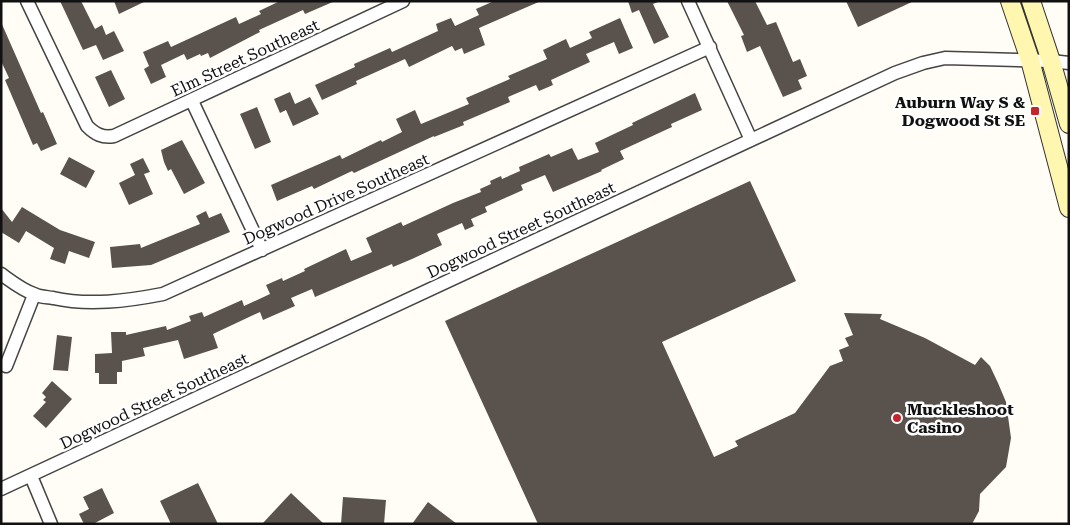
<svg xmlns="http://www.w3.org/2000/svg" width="1070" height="525" viewBox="0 0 1070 525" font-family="'Roboto Serif',serif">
	<rect width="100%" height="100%" fill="#fffdf5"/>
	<path fill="#5a524d" d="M60 1H81L95 29 102 25 106 35 114 31 124 51 103 60 96 45 83 50Z
		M114 1H146L119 14Z
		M280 1H335L305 14 303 10 259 30 260 32 210 58 208 53 201 56 200 54 187 60 184 54 161 65 166 77 151 84 144 69 149 66 143 52 168 41 171 47 236 17 239 24 261 14 259 11Z
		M494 1H541L479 28 485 45 464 54 462 48 455 51 452 46 409 67 405 59 356 81 357 84 322 100 315 85 355 67 354 64 390 48 392 52 438 31 436 24 451 18 455 26 479 15 476 9Z
		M628 1H660L653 4 669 37 654 44 639 10 632 13Z
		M727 1H755L767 25 776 22 793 62 800 59 807 76 798 80 802 89 783 97 760 46 747 52 741 36 744 35Z
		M846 1H914L858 27Z
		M620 18 633 48 619 54 614 42 586 54 590 62 551 80 553 85 539 91 536 85 508 97 510 102 463 122 464 125 434 137V136L354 173 352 171 314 189 312 186 277 201 271 185 340 155 342 159 381 140 382 142 402 132 396 119 415 110 421 124 469 104 466 98 510 79 508 76 547 59 543 50 566 39 570 48 592 38 589 32Z
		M1 22 41 113 43 112 57 144 41 151 37 143 33 145 5 80 9 78 1 61Z
		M111 70 125 99 109 107 95 77Z
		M290 92 295 104 310 97 319 114 293 126 286 110 280 113 274 99Z
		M695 93 702 110 671 124 672 127 620 151 624 159 601 170 602 171 553 192 545 175 521 185 523 190 485 207 487 212 471 219 474 226 465 230 462 223 437 234 442 245 412 259 393 267 392 264 315 297 312 289 291 298 295 306 263 320 260 312 213 334 218 348 184 359 178 340 143 348 145 356 122 361V372H117V384H99V373H95V354L112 353 111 332H126V335L166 326 167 330 191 321 189 316 202 312 204 317 242 300 244 306 270 294 266 285 282 278 283 281 305 271 304 269 346 249 351 261 372 252 366 238 401 222 403 226 453 203 481 192 480 189 491 184 490 181 501 176 502 179 520 171 519 167 549 154 551 157 572 148 578 160 599 152 595 143 633 125 632 123Z
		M257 107 271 142 255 149 240 114Z
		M182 140 205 183 184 194 171 169 168 171 164 162 161 150Z
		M69 157 95 171 86 188 60 174Z
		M143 158 150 172 144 174 153 194 129 205 119 183 135 175 130 164Z
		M750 181 796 281 662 342 714 457 738 446 735 441 795 413 830 366 843 361 839 350 849 346 845 338 853 335 844 313 882 314 880 319 925 338 975 365 981 357 990 366 998 383 1006 402 1011 438 1006 467 980 494 979 511 972 524H538L445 321Z
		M22 207 60 230 95 242 89 258 69 251 65 264 50 259 54 248 26 231 19 243 1 232V208L12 222Z
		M206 211 209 218 221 213 230 232 151 265 112 268 110 247 140 244 141 248 200 224 196 216Z
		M57 335 72 337 68 371 53 370Z
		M52 381 72 399 46 428 33 416 46 402 43 400 46 397 42 393Z
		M198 483 218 524H171L160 501Z
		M102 488 114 513 93 524H84L79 514 89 509 83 497Z
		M291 493 324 524H262Z
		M343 497 386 500 384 524H341Z
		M428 502 457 524H412Z"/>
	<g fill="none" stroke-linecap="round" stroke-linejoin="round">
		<defs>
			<path id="minor" d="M27 1 87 126C95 134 102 138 114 136L403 1
				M688 1 751 140
				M192 101 262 250
				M1 274C11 281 22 290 34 294 39 297 47 297 53 298 89 306 127 301 163 294L710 47
				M6 366 34 295
				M31 476 51 524
				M1 489 895 73 923 63 945 58 1051 61 1069 63"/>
			<path id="secondary" d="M1010 1 1030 60 1069 208
				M1031 1 1051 61 1069 124"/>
		</defs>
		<use href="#minor" stroke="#444" stroke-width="15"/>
		<use href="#secondary" stroke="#333" stroke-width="20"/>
		<use href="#minor" stroke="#fff" stroke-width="12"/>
		<use href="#secondary" stroke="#fff6b0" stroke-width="18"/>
	</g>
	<g fill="#c4262e" stroke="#fff" stroke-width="2">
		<rect x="1030" y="106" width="10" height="10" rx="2.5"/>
		<circle cx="897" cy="418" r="5"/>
	</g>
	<g text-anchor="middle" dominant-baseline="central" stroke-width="5" stroke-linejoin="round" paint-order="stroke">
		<g font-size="16" fill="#111" stroke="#fff">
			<text transform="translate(245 58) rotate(-25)">Elm Street Southeast</text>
			<text transform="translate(336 199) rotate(-24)">Dogwood Drive Southeast</text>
			<text transform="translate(521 230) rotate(-25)">Dogwood Street Southeast</text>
			<text transform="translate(154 401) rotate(-25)">Dogwood Street Southeast</text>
		</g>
		<g font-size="16" font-weight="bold" fill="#111" stroke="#fff" text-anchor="end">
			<text x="1025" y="102">Auburn Way S &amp;<tspan x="1025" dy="18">Dogwood St SE</tspan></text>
			<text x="907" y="409" text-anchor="start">Muckleshoot<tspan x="907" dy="18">Casino</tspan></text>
		</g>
	</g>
	<rect width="1070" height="525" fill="none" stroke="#111111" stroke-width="5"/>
</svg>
